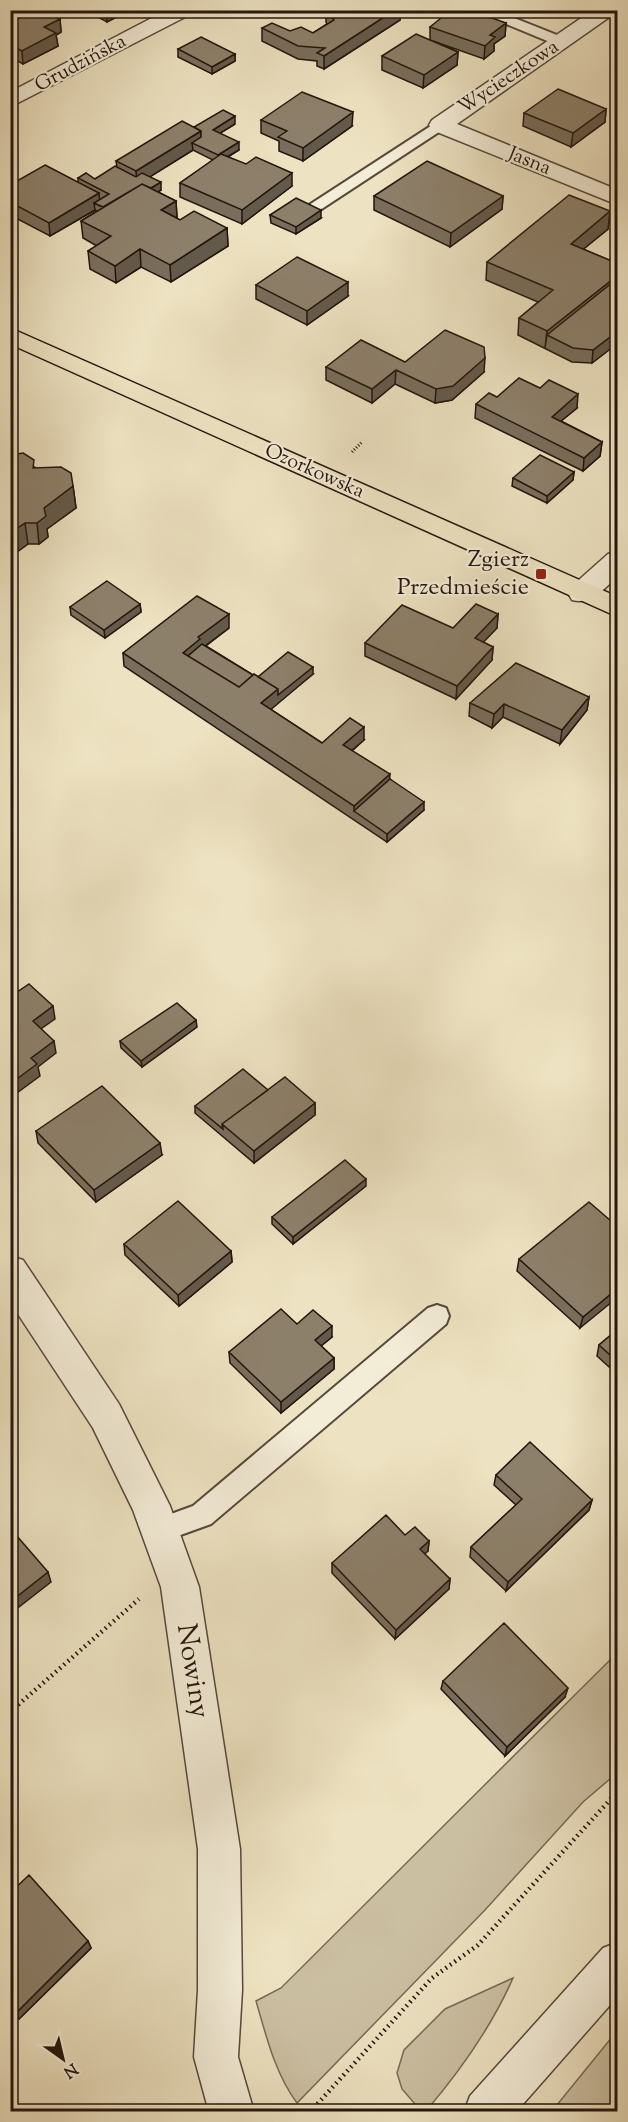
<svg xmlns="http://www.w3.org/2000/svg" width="628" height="2122" viewBox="0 0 628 2122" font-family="'Sorts Mill Goudy',serif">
	<rect width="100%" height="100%" fill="#ede2c1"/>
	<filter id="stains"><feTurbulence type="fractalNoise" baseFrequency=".00333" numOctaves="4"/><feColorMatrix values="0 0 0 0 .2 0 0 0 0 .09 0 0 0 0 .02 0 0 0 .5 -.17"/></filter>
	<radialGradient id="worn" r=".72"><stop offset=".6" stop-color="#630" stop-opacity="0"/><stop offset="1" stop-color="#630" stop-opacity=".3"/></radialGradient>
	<path fill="#cbbfa2" stroke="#786a58" stroke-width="1.5" d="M617 1653V1773L583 1802 485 1910 297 2103C275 2074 266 2035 256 2001L281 1988Z
		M513 1978C491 2028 461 2070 426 2111H421L402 2089 397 2073 404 2050 445 2009Z
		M617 2031V2105L612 2111H552Z"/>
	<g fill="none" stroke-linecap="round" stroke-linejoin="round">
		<defs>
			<path id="service" d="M494 10 567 39 569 42 567 45H557L475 11Z
				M440 120 445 122 448 125 445 128 320 210H308L306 207Z
				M437 1305 446 1308 449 1316 446 1324 211 1524 161 1542 152 1539 148 1530 152 1521 193 1506 428 1308Z"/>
			<path id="minor" d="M167 10H194L191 14 10 107V92Z
				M593 10 618 11 457 124 618 190V205L432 130 429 125 432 120Z
				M618 551V576C603 589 593 605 572 600L568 593 572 586 608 554Z
				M10 1256 23 1260 119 1404 170 1506 199 1587 240 1849 242 1990 238 2057 254 2112H209L194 2057 198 1990V1849L161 1587 133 1510 93 1428 10 1302Z
				M618 1942V1996L516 2112H464L470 2096 603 1948Z"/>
			<path id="primary" d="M10 328 618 597V617L10 344Z"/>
		</defs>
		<use href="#service" stroke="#56483a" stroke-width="4"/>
		<use href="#minor" stroke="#56483a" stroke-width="3"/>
		<use href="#primary" stroke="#24150d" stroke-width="3"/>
		<path stroke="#24150d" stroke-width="3" stroke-dasharray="1 2" stroke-linecap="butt" d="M352 452 362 442"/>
		<path stroke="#24150d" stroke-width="4.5" stroke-dasharray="1.5 4" stroke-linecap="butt" d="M10 1712 139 1599
			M310 2112 432 1978 478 1945 618 1791"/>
		<use href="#service" fill="#f3ecd7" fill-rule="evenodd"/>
		<use href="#minor" fill="#f3ecd7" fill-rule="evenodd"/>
		<use href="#primary" fill="#ede2c1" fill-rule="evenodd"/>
	</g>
	<path fill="#796e5c" stroke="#24150d" stroke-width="1.5" d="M85 10H130L107 22Z
		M326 10H401L400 20 324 69 317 66V61L298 59 262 41V28L313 33 327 24 326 22Z
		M457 17 506 23 505 36 494 44V51L484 59 433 41 458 52 457 65 423 88 382 70V56L430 40V27Z
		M10 19H60L61 32 56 35 58 46 23 64 10 57Z
		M178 49 235 54V61L212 74 178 57Z
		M606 109 605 122 571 147 523 126 524 113Z
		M261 120 352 126 303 161 279 151V141L261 133Z
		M235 124 220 133 239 150 228 157 292 186 242 224 180 197V183L213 160 193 150 149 177 161 190 158 192 176 201 177 218 180 220 227 228 228 246 171 282 141 267 116 283 90 269 88 251 97 246 83 238 81 221 97 211 95 210 50 236 10 215V185L78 182V178L95 179 117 167 116 161 194 127Z
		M374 196H503L502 209 450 247 374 210Z
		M610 211 608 229 583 249 609 260 618 253V343L592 363 572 362 518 335 519 318 538 302 486 280 487 262Z
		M270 215 321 218 296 234 271 223Z
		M256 285 348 296 307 325 256 299Z
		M405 362 484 372 452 400 435 403 395 384 372 403 326 380V367Z
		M497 397 577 408 561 421 602 442 600 456 583 471 475 418 476 404Z
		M10 455 73 486 76 508 47 529 48 537 39 544H28L10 557Z
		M574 472 573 480 547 503 512 486 513 478Z
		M140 604 141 612 105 638 71 615 70 607Z
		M498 614 497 628 483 642 493 647 492 660 456 699 365 656V643L453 628Z
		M229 628 206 646 253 675 258 677 313 674 270 709 322 743 364 740 352 751 390 779 424 810 387 842 124 666 123 653Z
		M589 697 587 710 560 744 503 717 492 728 469 716 470 703Z
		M197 1027 142 1067 121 1048 120 1041Z
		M268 1090 315 1103V1115L254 1163 195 1113V1106Z
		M36 1131 162 1155 96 1202 38 1143Z
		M366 1186 293 1244 272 1224V1217Z
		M618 1227 580 1328 517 1271 519 1259Z
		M124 1244 231 1251 232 1262 179 1306 125 1255Z
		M297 1324 332 1337 321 1346 334 1358V1369L281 1413 230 1363 229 1352Z
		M618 1329V1375L597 1356 599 1345Z
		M496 1475 592 1500 589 1510 506 1591 470 1557 471 1547 516 1505 494 1485Z
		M405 1535 429 1541 428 1551 424 1554 450 1579 449 1589 395 1639 332 1573V1563Z
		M443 1681 565 1697 505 1756 441 1689Z
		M10 1893 88 1941 91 1948 19 2019 10 2009Z"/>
	<path fill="#635a4b" stroke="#24150d" stroke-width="1.5" d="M106 10H130L107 22Z
		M395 10H401L400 20 324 69V56Z
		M60 19 61 32 56 35 58 46 23 64 22 51 44 27Z
		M506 23 505 36 494 44V51L484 59 485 46 490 35Z
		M458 52 457 65 423 88 424 75Z
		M235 54V61L212 74V67Z
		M606 109 605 122 571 147 573 133Z
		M353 112 352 126 303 161V148Z
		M235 116V124L214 137 213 130Z
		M201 131 202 144 192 143 193 150 137 185 136 171Z
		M239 142V150L218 162V155Z
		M15 152 17 165 10 169V155Z
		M292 173V186L242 224V210Z
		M161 182V190L113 220 112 212Z
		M99 193 100 206 94 203 95 210 50 236 49 223Z
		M503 196 502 209 450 247 451 233Z
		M176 201 177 218 161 210Z
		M321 210V218L296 234V227Z
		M610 211 608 229 569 261 571 244Z
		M227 228 228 246 171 282 170 265Z
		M140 249 141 267 116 283 115 266Z
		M618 275V291L547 335 545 348 547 331Z
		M348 282V296L307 325V311Z
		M618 331V343L592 363 593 350Z
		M485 358 484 372 452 400 435 403 436 389Z
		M396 370 395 384 372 403V389Z
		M578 394 577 408 550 430 552 417Z
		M602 442 600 456 583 471 584 458Z
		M574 472 573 480 547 503V496Z
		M73 486 76 508 47 529 48 537 39 544 37 523 44 508Z
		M25 523 28 544 10 557V533Z
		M140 604 141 612 105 638 104 630Z
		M229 614V628L201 649 189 662 183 653 198 637Z
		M498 614 497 628 474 652 475 638Z
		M493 647 492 660 456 699 457 686Z
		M313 667V674L262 717 261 703 278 689Z
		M589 697 587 710 560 744 562 730Z
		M504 704 503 717 492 728 494 714Z
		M14 725 15 732 10 735V727Z
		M364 727V740L343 758V745Z
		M390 774 389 787 354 811V806Z
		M424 802V810L387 842V834Z
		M53 1006 55 1019 35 1033 33 1021Z
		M196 1020 197 1027 142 1067 141 1061Z
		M54 1041 56 1053 38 1067 40 1076 10 1098V1084L31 1058Z
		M315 1103V1115L254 1163V1151Z
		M160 1143 162 1155 96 1202 94 1190Z
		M366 1179V1186L293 1244V1237Z
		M231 1251 232 1262 179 1306 178 1295Z
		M618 1288V1297L580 1328 583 1317Z
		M332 1326V1337L315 1351V1340Z
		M334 1358V1369L281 1413V1402Z
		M592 1500 589 1510 506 1591 508 1582Z
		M429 1541 428 1551 419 1559 420 1549Z
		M48 1572 51 1582 10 1614V1602Z
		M450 1579 449 1589 395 1639 396 1630Z
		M568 1688 565 1697 505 1756 507 1747Z
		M88 1941 91 1948 19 2019 16 2013Z"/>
	<path fill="#8d806b" stroke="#24150d" stroke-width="1.5" d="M27 10H43L60 19 44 27 56 33 22 51 10 45V19Z
		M327 10H395L324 56 317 53 325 48 298 46 262 28 272 23 290 31 301 27 313 33 334 20Z
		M467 10H470L506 23 490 35 495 37 485 46 430 27 446 14 457 17Z
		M416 34 458 52 424 75 382 56Z
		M201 37 235 54 212 67 178 49Z
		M558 89 606 109 573 133 524 113Z
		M302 92 353 112 303 148 278 137 287 131 261 120Z
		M223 110 235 116 213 130 239 142 218 155 192 143 201 137V131L194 127Z
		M182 121 201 131 136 171 116 161Z
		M10 149 15 152 10 155Z
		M221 154 246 164 256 157 292 173 242 210 180 183Z
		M427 161 503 196 451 233 374 196Z
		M45 165 99 193 49 223 10 202V185Z
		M115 166 136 177 142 173 161 182 151 188 142 184 103 207 94 203 109 194 78 178 86 173 95 179Z
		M142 184 176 201 161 210 180 220 194 211 227 228 170 265 140 249 115 266 88 251 111 236 81 221Z
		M569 195 610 211 571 244 609 260 618 253V275L547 331 519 318 553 290 487 262Z
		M296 198 321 210 296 227 270 215Z
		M297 257 348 282 307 311 256 285Z
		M613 282 618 284V331L593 350 573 348 547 335Z
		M445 330 484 347 485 358 453 386 436 389 396 370 372 389 326 367 361 340 405 362Z
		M519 378 540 388 549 380 578 394 552 417 602 442 584 458 476 404 489 393 497 397Z
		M23 453 34 460 33 468 61 467 71 473 73 486 44 508 46 516 37 523H25L10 533V455Z
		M540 455 574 472 547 496 513 478Z
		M107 581 140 604 104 630 70 607Z
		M197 596 229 614 198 637 200 639 183 653 239 687 254 674 278 689 261 703 322 743 350 718 364 727 343 745 390 774 354 806 123 653Z
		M476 604 498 614 475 638 493 647 457 686 365 643 402 605 453 628Z
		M202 644 253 675 239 687 188 656Z
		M288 652 313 667 278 695V689L258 677Z
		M516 663 589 697 562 730 504 704 494 714 470 703Z
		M390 779 424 802 387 834 354 811Z
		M29 984 53 1006 33 1021 54 1041 31 1058 37 1064 10 1084V997Z
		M177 1003 196 1020 141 1061 120 1041Z
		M243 1069 268 1090 222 1124 223 1129 195 1106Z
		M285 1077 315 1103 254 1151 222 1124Z
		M102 1086 160 1143 94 1190 36 1131Z
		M345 1160 366 1179 293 1237 272 1217Z
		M178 1201 231 1251 178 1295 124 1244Z
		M589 1202 618 1227V1288L583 1317 519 1259Z
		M281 1309 297 1324 313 1310 332 1326 315 1340 334 1358 281 1402 229 1352Z
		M618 1329V1362L599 1345Z
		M530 1442 592 1500 508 1582 471 1547 522 1499 496 1475Z
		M386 1515 405 1535 415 1527 429 1541 420 1549 450 1579 396 1630 332 1563Z
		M10 1528 48 1572 10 1602Z
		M504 1623 568 1688 507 1747 443 1681Z
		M29 1875 88 1941 16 2013 10 2007V1893Z"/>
	<rect fill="#8f2418" stroke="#f3ecd7" stroke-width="2" x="535" y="568" width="12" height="12" rx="3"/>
	<g text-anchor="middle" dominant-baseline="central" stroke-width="4.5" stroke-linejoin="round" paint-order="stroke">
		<g font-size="20" fill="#24150d" stroke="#f3ecd7">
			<text transform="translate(81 64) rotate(-28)">Grudzińska</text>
			<text transform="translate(509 78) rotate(-34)">Wycieczkowa</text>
			<text transform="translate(529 162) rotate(22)">Jasna</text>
			<text transform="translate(314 472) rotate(24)">Ozorkowska</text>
		</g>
		<g font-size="24" fill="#24150d" stroke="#f3ecd7" text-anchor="end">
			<text x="529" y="560">Zgierz<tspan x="529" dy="28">Przedmieście</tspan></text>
		</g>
		<g font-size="28" fill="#24150d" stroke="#f3ecd7">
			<text transform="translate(192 1671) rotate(81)">Nowiny</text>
		</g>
	</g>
	<rect width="628" height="2122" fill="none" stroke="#ede2c1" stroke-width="36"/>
	<rect x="12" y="12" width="604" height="2098" fill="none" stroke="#24150d" stroke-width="3"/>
	<rect x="18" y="18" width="592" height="2086" fill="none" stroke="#24150d" stroke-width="1.5"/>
	<g transform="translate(63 2059) rotate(146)" stroke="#f3ecd7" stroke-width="4.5" paint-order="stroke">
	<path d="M0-4.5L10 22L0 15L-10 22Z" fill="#24150d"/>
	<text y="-9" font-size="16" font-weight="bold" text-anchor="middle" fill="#24150d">N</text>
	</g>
	<rect width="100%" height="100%" filter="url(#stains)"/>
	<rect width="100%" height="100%" fill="url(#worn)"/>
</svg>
